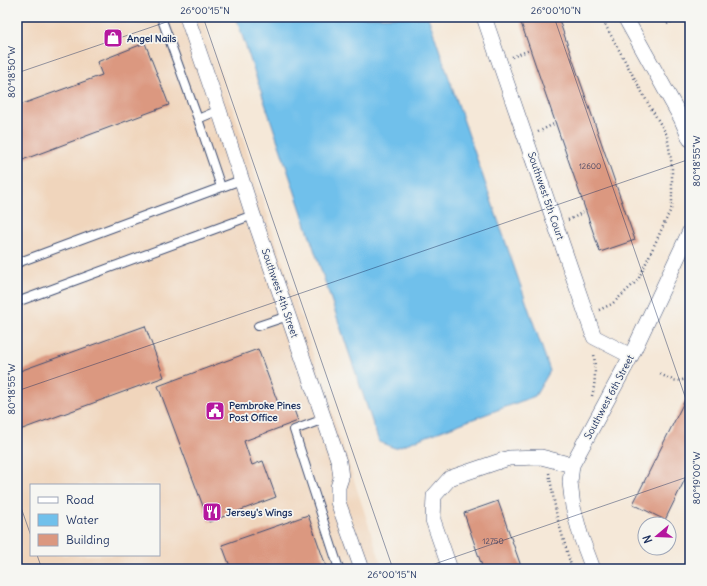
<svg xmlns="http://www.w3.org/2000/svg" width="707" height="586" viewBox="0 0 707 586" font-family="Delius,sans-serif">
	<rect width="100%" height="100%" fill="#f6f6f2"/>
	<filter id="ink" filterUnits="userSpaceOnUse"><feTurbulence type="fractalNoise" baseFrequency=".025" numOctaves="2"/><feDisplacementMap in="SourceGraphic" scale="8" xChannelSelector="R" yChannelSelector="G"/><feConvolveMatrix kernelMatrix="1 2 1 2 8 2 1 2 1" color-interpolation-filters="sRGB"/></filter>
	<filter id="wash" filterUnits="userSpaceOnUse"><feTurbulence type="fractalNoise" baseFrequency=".012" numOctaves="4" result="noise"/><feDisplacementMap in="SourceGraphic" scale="16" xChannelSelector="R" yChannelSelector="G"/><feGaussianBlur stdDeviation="0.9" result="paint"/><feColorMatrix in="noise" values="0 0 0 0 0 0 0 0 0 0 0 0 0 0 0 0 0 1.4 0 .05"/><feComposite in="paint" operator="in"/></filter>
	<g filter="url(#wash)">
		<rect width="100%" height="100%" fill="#f5e8d8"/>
		<path fill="#f0d5bc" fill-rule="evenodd" d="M17 17H203L383 569H17ZM31 485H159V555H31Z"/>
		<path fill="#70c0eb" stroke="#4678a4" d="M236 17H428L550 371 535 396 395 448 379 442Z"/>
		<g id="blocks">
			<path fill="#db9880" d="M519 17H558L635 240 600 252Z
				M145 43 169 105 17 162V106L102 75 97 62Z
				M145 326 164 377 17 431V372Z
				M258 349 281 411 293 407 298 421 244 441 252 465 263 461 276 497 209 522 158 386Z
				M690 390V469L665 520 633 504Z
				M498 501 522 569H483L464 513Z
				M308 515 327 569H231L222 545Z"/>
		</g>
	</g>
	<g filter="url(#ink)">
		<use href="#blocks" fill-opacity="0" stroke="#3c4b70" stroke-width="1"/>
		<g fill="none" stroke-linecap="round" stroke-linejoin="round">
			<defs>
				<path id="service" d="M161 17 198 119 221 187
					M198 119 219 110
					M17 263 241 180
					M17 302 253 215
					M258 326 288 316
					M324 419 294 430 339 569"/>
				<path id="minor" d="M187 17 219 110 253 215 339 462 341 478 338 487V502L362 569
					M484 17 594 337 631 356
					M625 17 681 118 690 139
					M450 569 433 520 434 496 450 478 509 458 541 457 572 465
					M593 569 581 537 573 507 570 482 572 465 631 356 690 231"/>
			</defs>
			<use href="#service" stroke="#3c4b70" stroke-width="10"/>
			<use href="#minor" stroke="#3c4b70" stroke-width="16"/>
			<path stroke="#3c4b70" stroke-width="2.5" stroke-dasharray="1 3" stroke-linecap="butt" d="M667 24 680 17
				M512 57 530 50
				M538 132 556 123
				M568 220 575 217 586 210
				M599 310 612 304 638 280 672 207V166L667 135 649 105 601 17
				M660 374C671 379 674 383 686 379L690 381
				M592 396C596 382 595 367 594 353
				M549 473 557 517 572 569"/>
			<use href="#service" stroke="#fff" stroke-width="8"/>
			<use href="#minor" stroke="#fff" stroke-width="15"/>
		</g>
	</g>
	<path fill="none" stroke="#1b2f5e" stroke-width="1" stroke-opacity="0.45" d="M203 17 393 569M554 17 690 411M17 73 181 17M17 391 690 159M17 496 31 536M37 555 42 569M420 569 690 476"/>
	<defs>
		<symbol id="shop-square" viewBox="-11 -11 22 22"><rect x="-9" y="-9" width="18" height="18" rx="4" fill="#b5179e" stroke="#f6f6f2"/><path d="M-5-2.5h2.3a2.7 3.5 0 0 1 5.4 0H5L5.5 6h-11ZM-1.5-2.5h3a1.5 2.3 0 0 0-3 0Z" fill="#fff"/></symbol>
		<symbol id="civic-square" viewBox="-11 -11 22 22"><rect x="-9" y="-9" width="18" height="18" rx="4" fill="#b5179e" stroke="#f6f6f2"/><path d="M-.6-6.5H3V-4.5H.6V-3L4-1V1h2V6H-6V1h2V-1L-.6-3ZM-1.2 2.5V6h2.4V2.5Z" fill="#fff"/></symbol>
		<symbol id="restaurant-square" viewBox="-11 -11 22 22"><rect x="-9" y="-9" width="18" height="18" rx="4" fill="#b5179e" stroke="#f6f6f2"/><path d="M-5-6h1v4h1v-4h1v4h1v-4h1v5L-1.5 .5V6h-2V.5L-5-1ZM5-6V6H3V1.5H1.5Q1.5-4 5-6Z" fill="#fff"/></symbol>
	</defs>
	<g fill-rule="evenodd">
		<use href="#shop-square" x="102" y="27" width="22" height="22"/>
		<use href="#civic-square" x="204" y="400" width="22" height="22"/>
		<use href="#restaurant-square" x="201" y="501" width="22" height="22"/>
	</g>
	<g text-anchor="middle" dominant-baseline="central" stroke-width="3.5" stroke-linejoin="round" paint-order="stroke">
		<g font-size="8" fill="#4b4966">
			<text x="590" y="166">12600</text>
			<text x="493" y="541">12750</text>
		</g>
		<g font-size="10" font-weight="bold" fill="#1b2f5e" stroke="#f6f6f2" text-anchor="start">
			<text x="127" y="38">Angel Nails</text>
			<text x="229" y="405">Pembroke Pines<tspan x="229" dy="12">Post Office</tspan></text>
			<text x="226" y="512">Jersey's Wings</text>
		</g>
		<g font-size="10" fill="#1b2f5e" stroke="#f6f6f2">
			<text transform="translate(546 196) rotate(71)">Southwest 5th Court</text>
			<text transform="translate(280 293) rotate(71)">Southwest 4th Street</text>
			<text transform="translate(609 397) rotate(-62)">Southwest 6th Street</text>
		</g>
	</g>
	<rect width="707" height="586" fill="none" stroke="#f6f6f2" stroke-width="44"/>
	<rect x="30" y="484" width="130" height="72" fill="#f6f6f2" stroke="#9ea6b7"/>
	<rect x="38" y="497" width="20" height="6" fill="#ffffff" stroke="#9ea6b7"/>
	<text x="66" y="504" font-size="12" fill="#1b2f5e">Road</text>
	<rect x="38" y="514" width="20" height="12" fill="#70c0eb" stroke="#9ea6b7"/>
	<text x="66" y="524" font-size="12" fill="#1b2f5e">Water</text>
	<rect x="38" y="534" width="20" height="12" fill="#db9880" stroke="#9ea6b7"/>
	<text x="66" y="544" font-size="12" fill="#1b2f5e">Building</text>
	<g transform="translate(657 536) rotate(251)"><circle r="19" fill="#f6f6f2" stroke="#9ea6b7"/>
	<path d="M0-3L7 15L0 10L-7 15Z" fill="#b5179e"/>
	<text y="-6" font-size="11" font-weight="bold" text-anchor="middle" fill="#1b2f5e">N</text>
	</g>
	<rect x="22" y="22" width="663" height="542" fill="none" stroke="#1b2f5e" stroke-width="1.5"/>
	<g font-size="10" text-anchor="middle" fill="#1b2f5e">
		<text x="205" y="14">26°00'15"N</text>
		<text x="556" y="14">26°00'10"N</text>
		<text transform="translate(11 72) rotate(-90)" y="4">80°18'50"W</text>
		<text transform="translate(696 161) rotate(-90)" y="4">80°18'55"W</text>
		<text transform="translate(11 389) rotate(-90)" y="4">80°18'55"W</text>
		<text transform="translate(696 478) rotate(-90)" y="4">80°19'00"W</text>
		<text x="392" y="578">26°00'15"N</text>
	</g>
</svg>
